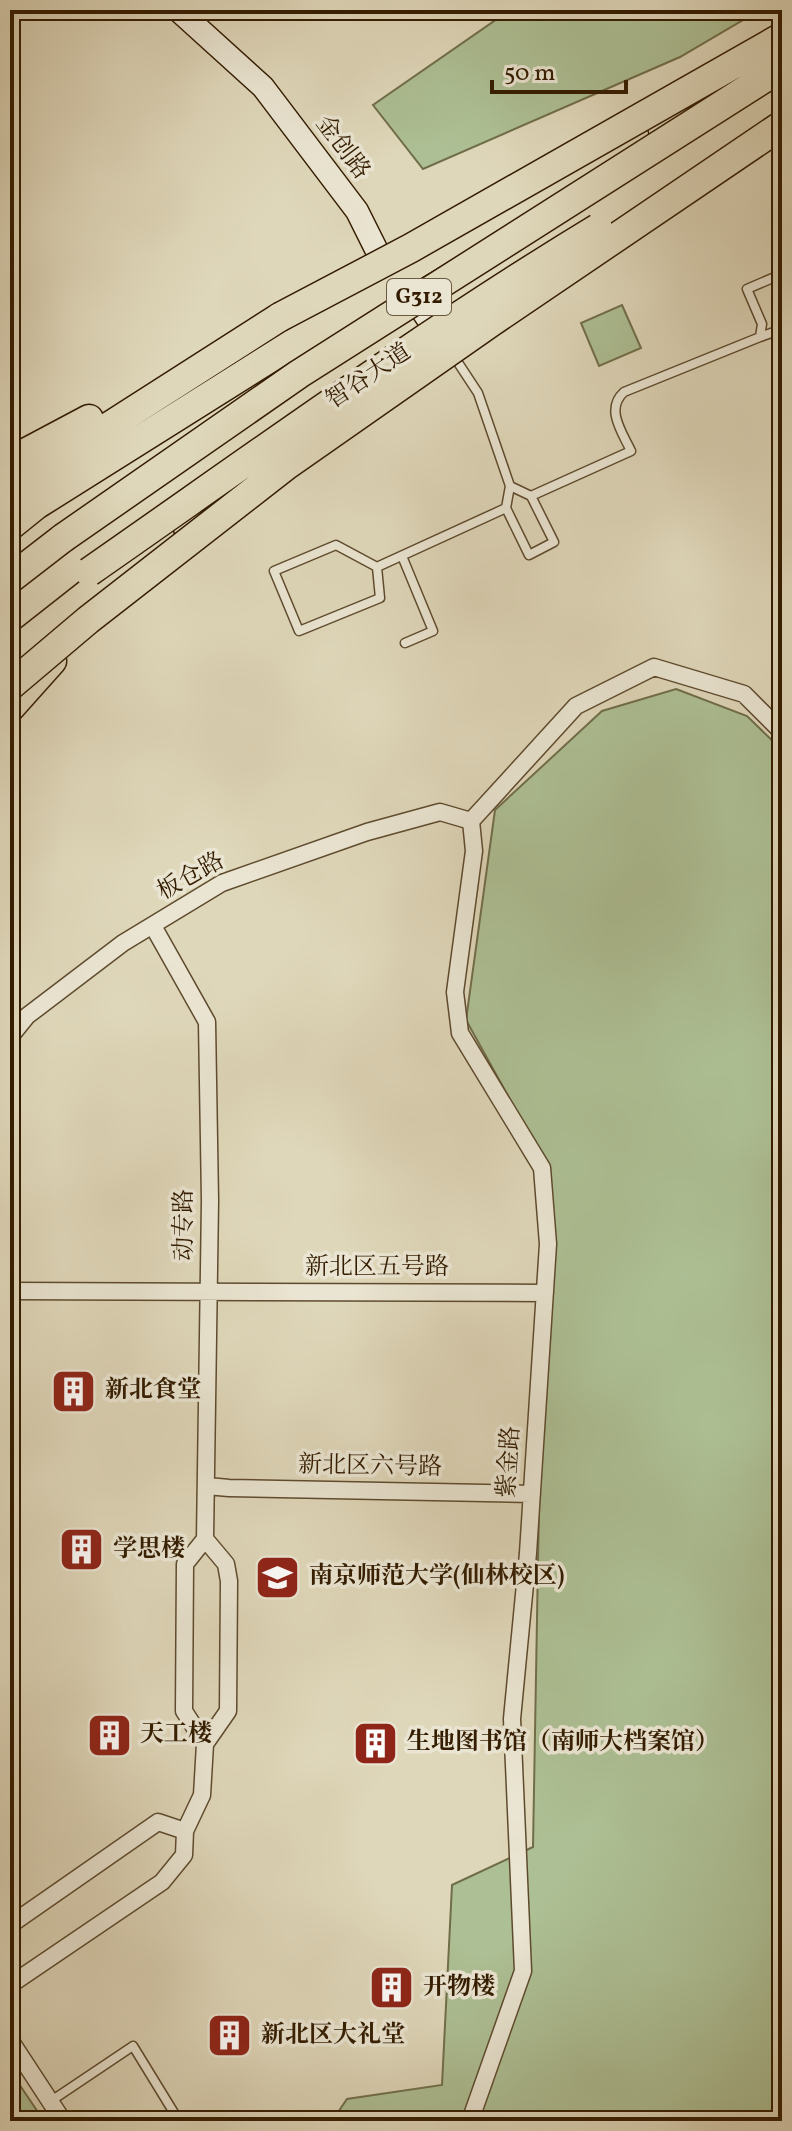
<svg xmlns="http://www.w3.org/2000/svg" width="792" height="2131" viewBox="0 0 792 2131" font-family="Vollkorn,'Noto Serif SC',serif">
	<rect width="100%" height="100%" fill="#dfd7ba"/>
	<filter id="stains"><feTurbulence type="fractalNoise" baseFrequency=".0025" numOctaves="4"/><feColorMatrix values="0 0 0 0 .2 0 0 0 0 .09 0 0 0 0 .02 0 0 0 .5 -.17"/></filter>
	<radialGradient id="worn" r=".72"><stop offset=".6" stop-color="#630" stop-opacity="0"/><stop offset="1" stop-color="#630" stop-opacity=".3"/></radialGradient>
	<path fill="#adbf94" stroke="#706e4a" stroke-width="2" d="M510 10H760L680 57 423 169 373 105Z
		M622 305 641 348 599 366 581 323Z
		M676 689 747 716 782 750V2121H332L347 2099 442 2085 452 1885 533 1847 545 1163 466 1020 495 810 602 711Z
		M17 2081 44 2121H10V2085Z"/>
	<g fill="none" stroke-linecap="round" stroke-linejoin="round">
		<defs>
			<path id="lane" d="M760 337 782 329
				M453 355 478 393 510 486 506 508 529 555 554 542 531 496 510 486
				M531 496 631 451C622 432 605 409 624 392L760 337 762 324 747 289 782 274
				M402 556 433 631 405 643
				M377 567 380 598 299 631 274 571 336 545 377 567 506 508
				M51 2101 133 2046 179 2121"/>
			<path id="street" d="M471 821 576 706 654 667 744 694 782 732
				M153 926 207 1022 210 1201 205 1539
				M10 1037 27 1016 123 943 222 883 367 832 440 812 471 821
				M10 1291 545 1293
				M207 1486 229 1488 532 1494
				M205 1539 226 1564 229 1581 228 1711 205 1744
				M205 1539 185 1564 184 1711 205 1744
				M10 1925 158 1822 185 1831
				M10 1985 162 1882 184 1855 185 1831 202 1795 205 1744
				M10 2040 63 2121
				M470 2121 523 1971 512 1719 528 1553 548 1244 542 1168 460 1033 455 992 474 851 471 821"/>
			<path id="secondary" d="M178 10 263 87 357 211 377 251 399 277 441 338"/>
			<path id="primary" d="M399 277 636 135"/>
			<path id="highway" d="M10 461 89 419
				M10 492 36 473 280 317
				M10 526 36 505 399 277
				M10 579 63 538
				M10 655 160 537
				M10 708 52 661"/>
		</defs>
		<use href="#lane" stroke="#5e4b2e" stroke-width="11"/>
		<use href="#street" stroke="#5e4b2e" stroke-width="19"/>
		<use href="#secondary" stroke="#331c00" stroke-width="25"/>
		<use href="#primary" stroke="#331c00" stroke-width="27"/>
		<use href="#highway" stroke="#331c00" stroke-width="31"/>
		<use href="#lane" stroke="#eae5d2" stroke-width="8"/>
		<use href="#street" stroke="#eae5d2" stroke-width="16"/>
		<use href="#secondary" stroke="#eae5d2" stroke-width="22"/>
		<use href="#primary" stroke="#dfd7ba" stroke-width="24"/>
		<use href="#highway" stroke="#dfd7ba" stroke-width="28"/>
		<defs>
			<path id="highway-bridge" d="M280 317 411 248 782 37
				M63 538 299 374 782 67
				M89 572C257 455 423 334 598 228
				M10 686 88 620 287 465 490 323 782 125"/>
		</defs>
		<use href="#highway-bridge" stroke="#331c00" stroke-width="31" stroke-linecap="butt"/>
		<use href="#highway-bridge" stroke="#dfd7ba" stroke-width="28"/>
	</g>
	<defs>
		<symbol id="building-square" viewBox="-11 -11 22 22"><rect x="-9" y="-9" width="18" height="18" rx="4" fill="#8f2418" stroke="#eae5d2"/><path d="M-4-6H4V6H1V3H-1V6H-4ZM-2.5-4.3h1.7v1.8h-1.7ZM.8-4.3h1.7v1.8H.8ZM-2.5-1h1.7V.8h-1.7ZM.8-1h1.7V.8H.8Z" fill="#fff"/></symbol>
		<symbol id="university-square" viewBox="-11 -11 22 22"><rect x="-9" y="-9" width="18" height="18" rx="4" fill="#8f2418" stroke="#eae5d2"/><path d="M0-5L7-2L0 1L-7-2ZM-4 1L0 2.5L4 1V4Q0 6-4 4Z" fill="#fff"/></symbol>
	</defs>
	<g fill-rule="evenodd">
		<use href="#building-square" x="48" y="1366" width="51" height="51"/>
		<use href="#building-square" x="56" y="1524" width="51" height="51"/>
		<use href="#university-square" x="252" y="1552" width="51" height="51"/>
		<use href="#building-square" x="84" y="1710" width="51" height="51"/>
		<use href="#building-square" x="350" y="1718" width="51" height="51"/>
		<use href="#building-square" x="366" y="1962" width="51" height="51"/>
		<use href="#building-square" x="204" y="2010" width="51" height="51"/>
	</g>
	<g text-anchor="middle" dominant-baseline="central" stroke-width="7" stroke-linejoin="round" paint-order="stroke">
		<rect fill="#eae5d2" stroke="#6a583f" stroke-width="2" x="387" y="279" width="64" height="36" rx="6"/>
		<g font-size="22" font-weight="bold" fill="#331c00">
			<text x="419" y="297">G312</text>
		</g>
		<g font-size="24" fill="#331c00" stroke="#eae5d2">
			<text transform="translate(342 148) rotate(53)">金创路</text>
			<text transform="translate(369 377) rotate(-34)">智谷大道</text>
			<text transform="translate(191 877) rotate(-29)">板仓路</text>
			<text transform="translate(185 1225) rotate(-90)">动专路</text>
			<text x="377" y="1268">新北区五号路</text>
			<text transform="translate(510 1462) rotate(-86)">紫金路</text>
			<text transform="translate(370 1467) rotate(1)">新北区六号路</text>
		</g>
		<g font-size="24" font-weight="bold" fill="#331c00" stroke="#eae5d2" text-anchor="start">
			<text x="105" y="1391">新北食堂</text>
			<text x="113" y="1550">学思楼</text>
			<text x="309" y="1577">南京师范大学(仙林校区)</text>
			<text x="140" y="1735">天工楼</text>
			<text x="407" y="1743">生地图书馆（南师大档案馆）</text>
			<text x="423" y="1988">开物楼</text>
			<text x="261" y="2036">新北区大礼堂</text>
		</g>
	</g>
	<rect width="792" height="2131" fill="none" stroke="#dfd7ba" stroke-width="40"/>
	<rect x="12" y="12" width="768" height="2107" fill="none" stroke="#331c00" stroke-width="4"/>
	<rect x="20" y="20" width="752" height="2091" fill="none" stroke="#331c00" stroke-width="2"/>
	<path d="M492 80v12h134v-12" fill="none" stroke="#331c00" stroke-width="4"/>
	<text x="504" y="80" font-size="24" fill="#331c00" stroke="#eae5d2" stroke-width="6" paint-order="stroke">50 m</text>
	<rect width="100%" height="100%" filter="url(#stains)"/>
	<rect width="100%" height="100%" fill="url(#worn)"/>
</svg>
